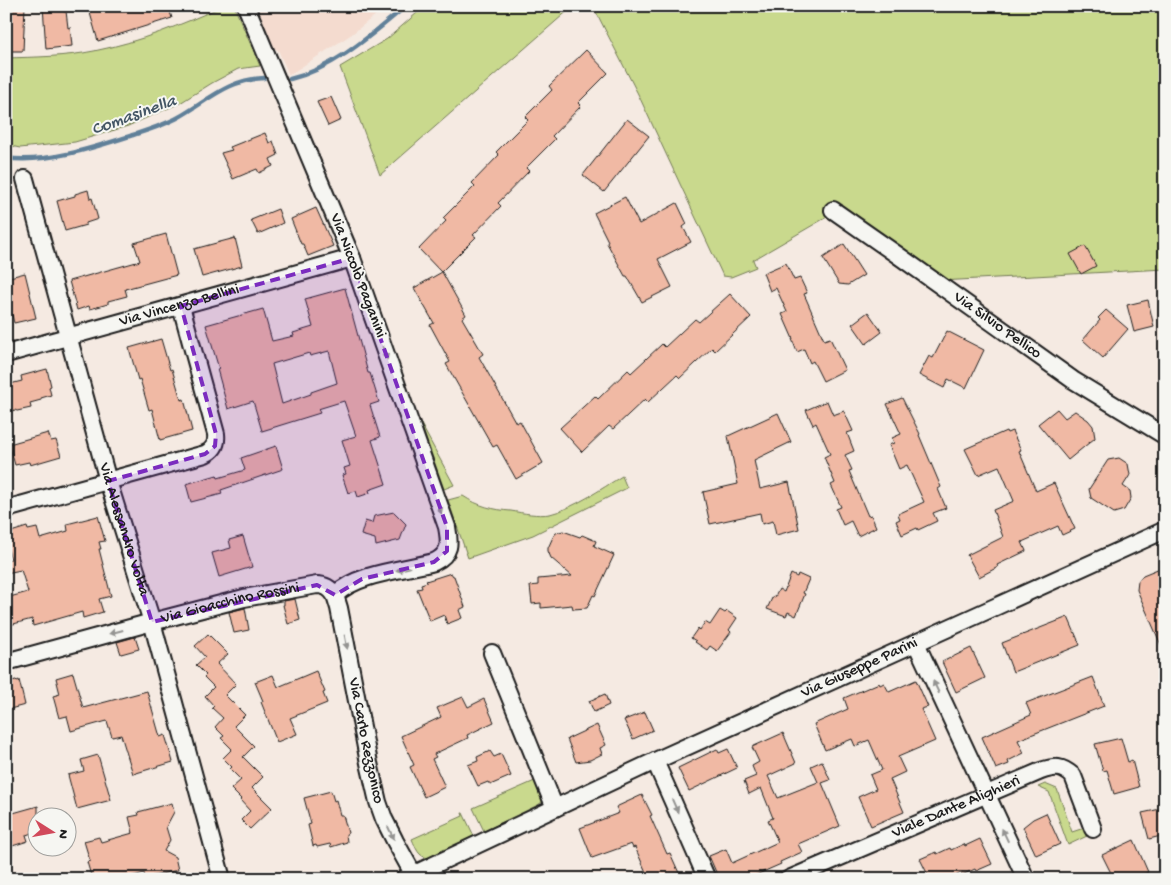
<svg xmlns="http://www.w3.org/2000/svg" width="1171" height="885" viewBox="0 0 1171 885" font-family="'Gochi Hand',sans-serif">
	<rect width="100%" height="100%" fill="#f5eae2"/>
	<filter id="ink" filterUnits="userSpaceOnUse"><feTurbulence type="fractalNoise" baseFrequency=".02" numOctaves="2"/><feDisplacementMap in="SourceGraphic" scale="10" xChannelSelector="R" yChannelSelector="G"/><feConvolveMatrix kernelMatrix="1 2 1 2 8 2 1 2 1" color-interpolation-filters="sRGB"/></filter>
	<g filter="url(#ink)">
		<path fill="#f4dbcf" d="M255 6H387L352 34 289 75 278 50 273 48Z"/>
		<path fill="#c9d98d" stroke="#727a54" d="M223 6H234L260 66 238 69 212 83 180 103 128 126 75 142 20 148 6 145V58C35 57 65 57 94 51 139 42 181 25 223 6Z
			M425 6H576L571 8 380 175 340 67 387 39Z
			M593 6H1165V269L940 281 832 214 753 260 756 267 731 277 723 276 638 94Z
			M421 424 454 485 444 489Z
			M622 476 627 488 533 535 468 558 448 500 463 496C478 506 494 510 511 511 523 513 538 516 550 514 572 509 603 488 622 476Z
			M537 780 543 799 542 802 538 805 484 831 473 808Z
			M1045 784 1057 789 1072 832 1084 828 1087 836 1068 845 1049 792 1038 787Z
			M462 813H463L474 836 429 858C418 857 416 848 412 839L463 816Z"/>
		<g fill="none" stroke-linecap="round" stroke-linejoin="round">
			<path stroke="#618099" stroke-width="4.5" d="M290 79C335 68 371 35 406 6
				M6 158C45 164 96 147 133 135 148 130 165 125 179 117 209 100 227 80 264 78"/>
		</g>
		<path fill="#f0b9a4" stroke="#1c1c1c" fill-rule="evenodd" d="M6 6H25L23 51H6Z
			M43 6H63L64 12 66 11 68 28 70 27 72 46 46 49Z
			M88 6H168L172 18 98 41Z
			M586 50 608 73 578 103 581 106 552 136 555 139 526 168 529 171 498 203 501 206 473 235 476 237 441 272 419 249 446 221 443 218 475 186 472 183 499 155 496 152 528 120 525 117 552 90 549 86Z
			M331 97 341 120 328 126 317 102Z
			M627 119 649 136 604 192 583 175Z
			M265 133 269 143 273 141 278 155 270 159 273 166 259 173 257 169 233 179 221 153 232 150 230 147Z
			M88 190 90 199 92 198 98 219 86 223V225L65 231 57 201 75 196V194Z
			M625 197 639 224 677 203 687 224 683 227 691 242 658 259 672 287 642 302 627 276H625L607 243 608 241 594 213Z
			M316 208 333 246 308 256 303 244H301L291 219Z
			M278 209 283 223 258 234 251 220Z
			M166 234 177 275 125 289 127 296 108 301V304L90 309 89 306 77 310 69 281 140 261 134 243Z
			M235 238 242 266 202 277 194 249Z
			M844 244 864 275 848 285 839 284 823 258Z
			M1085 246 1096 266 1081 274 1070 254Z
			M786 263 794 280 800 278 807 293 804 294 824 340 830 338 845 370 823 381 813 361 810 363 804 349 797 352 792 339H793L782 314 787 312 776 288 770 291 763 273Z
			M442 272 466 315 462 318 483 354 479 357 516 423 520 421 543 463 516 479 497 445 493 447 446 364 450 362 430 325 434 323 414 288Z
			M25 273 36 318 14 323 12 315 6 316V278Z
			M345 288 368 373H370L379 402 370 405 380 437 372 440 386 484 369 490 370 493 358 497 356 491 348 493 342 475 346 474 344 468 350 466 342 440 356 436 344 401 318 409 320 413 262 431 253 401 228 409 217 369H219L206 325 263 309 272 341 294 336 293 333 313 327 305 299ZM329 351 337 383 311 392V394L282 404 272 364 309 353 310 356Z
			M730 294 751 317 715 351 712 348 680 378 677 375 648 402 645 399 613 429 609 426 582 452 560 428 595 396 598 399 628 370 631 373 662 344 665 347 695 319 699 322Z
			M1148 300 1154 327 1134 332 1127 305Z
			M1106 310 1128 329 1103 358 1083 340 1100 320 1098 318Z
			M868 312 882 332 866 344 852 324Z
			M947 331 984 350 966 388 948 379 944 388 919 375 929 356 933 358Z
			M161 339 170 370 172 369 181 400 184 399 192 431 160 440 152 409 149 410 140 379 138 380 129 348Z
			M47 369 51 386 49 387 51 395 41 398V400L30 403 31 408 17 411 15 410 8 412 6 404V385L22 381 21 376Z
			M902 398 920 434 919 435 941 487 938 489 946 508 933 513 937 521 918 530 917 528 902 535 896 521 900 519 898 514 924 502 907 465 899 469 889 445 894 443 892 438 901 434 887 404Z
			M827 401 833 415 844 411 853 431 847 433 854 451 845 455 852 470 849 471 868 516 871 515 876 527 858 536 851 521 843 525 836 509 841 507 831 485 835 483 824 457 830 454 816 423 813 425 806 410Z
			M1057 409 1065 418 1075 411 1088 420 1093 426 1095 438 1068 460 1038 424Z
			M778 413 791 442 754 460 760 489 789 482 799 529 776 535 773 521 762 524 760 513 710 524 703 492 738 484 728 436Z
			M1006 431 1007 433 1012 431 1021 450 1019 451 1036 491 1054 483 1075 529 1062 535 1058 526 1022 542 1026 551 997 565 998 567 979 577 967 555 1003 537 993 510 1014 501 999 466 978 475 965 449Z
			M48 433 51 441 56 440 61 456 30 465 29 462 15 465 9 444Z
			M276 446 283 469 221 490 222 494 191 502 186 484 217 475 218 478 245 470 241 458Z
			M1119 458 1128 464 1130 475 1123 486 1130 491 1131 498 1124 510 1114 513 1091 498 1089 489 1108 460Z
			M394 512 406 524 400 540 376 546 375 539 361 535 365 521 372 523 374 516Z
			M98 516 105 541 99 542 101 549H99L111 596 99 599 103 612 83 618 82 612 33 626 32 619 6 626V598L28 592 21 570 6 573V560L11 559 6 543V536L11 534V532L27 527 28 530 37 528 40 539 68 531 67 524Z
			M563 531 580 537 582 535 596 541 594 546 614 555 595 596 593 595 587 608 573 609 572 605 541 608V603L532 604 530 586 538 585V579L572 576 551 558 548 551V548L553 537 556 533Z
			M243 536 252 567 219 577 212 553 231 548 229 540Z
			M1165 566V654L1137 590 1138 581 1143 575Z
			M451 573 453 576H454L465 607 459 610 462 618 447 624 444 615 430 621 417 589 422 588 421 584 427 582 426 581Z
			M791 574 797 577 798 574 809 579 803 593 805 594 796 616 788 612 786 616 767 609 773 596 775 597 779 589 784 592Z
			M295 599 300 620 288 624 283 605H284V601Z
			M245 608 249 630 234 633 229 612Z
			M720 610 725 613 727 611 737 618 729 630 731 632 717 651 710 646 707 650 695 642 696 641 691 638 698 628 700 630 705 622 710 625Z
			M1068 617 1080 645 1013 672 1002 643Z
			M208 634 228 654 217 664 236 684 225 695 245 715 234 726 254 746 243 757 263 777 252 788 272 808 250 829 241 820 250 811 240 800 241 799 231 789 241 780 230 769 232 767 223 758 232 749 221 738 224 736 215 727 223 718 212 708 214 706 205 696 214 687 204 677 206 675 196 665 205 657 195 646Z
			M135 637 139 649 121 654 117 642Z
			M971 648 985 678 956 692 942 662Z
			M316 671 325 692 323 693 327 703 290 718 297 734 277 742 261 702 263 701 255 682 273 675 278 687Z
			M73 673 83 708 147 691 160 737 165 735 173 762 133 774 121 735 112 737 107 721 71 731 67 716 59 718 53 696 60 694 56 678Z
			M1093 677 1104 706 1018 740 1024 753 1008 761 1009 764 996 769 982 737 1031 715 1026 703Z
			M16 680 17 681 19 680 25 705 6 710V682Z
			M916 680 928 707 921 709 935 741 898 757 905 772 890 779 904 812 871 826 858 797 876 789 870 775 882 770 869 740 855 746 852 739 825 750 814 724 848 709 844 698 879 683 880 685 884 683 889 692Z
			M605 694 609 705 594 712 589 701Z
			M463 697 468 707 484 699 494 722 467 735 468 738 434 754 436 757 432 759 445 787 424 797 410 767 414 765 401 736 441 717 437 708Z
			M645 712 653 730 633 739 624 720Z
			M597 725 606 745 600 748 602 754 590 760 576 762 567 739Z
			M783 733 796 763 768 776 778 798 818 782 811 766 822 761 830 780 822 783 840 826 798 844 802 852 780 862 781 864 747 879H719L709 856 726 849 732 863 778 842 768 820 773 818 761 788 749 794 744 781 756 776 752 766 759 762 752 747Z
			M1121 738 1128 762 1132 760 1139 787 1114 794 1107 770 1103 771 1095 744Z
			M717 749 719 753 728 749 737 768 689 791 678 768Z
			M490 751 494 757 501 754 511 776 490 785 488 782 478 786 468 765 478 761 477 757Z
			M98 755 111 800 77 809 68 775 84 771 81 760Z
			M331 791 334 801 336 800 340 815H343L348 833 346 834 347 842 331 847 330 844 317 847 316 845 313 846 308 825 311 824 304 798Z
			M642 795 652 815 650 816 667 854 670 853 679 873 676 874 678 879H649L635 847 633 848 631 844 592 858 580 828 619 813 616 807Z
			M172 803 174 812 166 827 170 840 164 851 175 857 178 870 145 878 144 873 123 879H92L87 862 90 861 84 841 99 837 101 842 133 833 129 817 139 815 138 812Z
			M38 806V831L26 835 28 841 6 848V815Z
			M1165 808V835L1149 839 1142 813Z
			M1046 813 1060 844 1036 855 1023 827 1033 819Z
			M980 839 992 864 976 871 975 869 962 875 961 873 949 879H930L920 859 936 852 937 854 950 848 951 850 964 844 965 846Z
			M1134 840 1148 872 1134 879H1114L1102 855Z"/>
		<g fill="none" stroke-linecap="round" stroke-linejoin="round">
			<defs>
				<g id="minor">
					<path id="s1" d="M25 179 108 481 152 622 222 879"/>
					<path id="s2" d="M833 210 899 256 1073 380 1165 436"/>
					<path id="s3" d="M6 354 352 258"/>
					<path d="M6 509 205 454C214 450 217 443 216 434L181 306"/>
					<path id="s4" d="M335 595 339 608 369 763 378 802 384 819 395 841 416 879"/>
					<path d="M916 643 1026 879"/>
					<path d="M492 653 555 808"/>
					<path id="s5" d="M6 662 152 622 244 598 317 585C325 585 330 588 335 595 357 573 404 570 434 562 451 554 450 543 447 527L352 258 246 6"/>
					<path d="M655 761 707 879"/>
					<path id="s6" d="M404 879 655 761 1165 530"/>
					<path id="s7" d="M789 879 1041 771C1055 766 1062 766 1073 776L1093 829"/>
				</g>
			</defs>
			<use href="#minor" stroke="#1c1c1c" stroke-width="20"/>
			<use href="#minor" stroke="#f6f6f2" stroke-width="16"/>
		</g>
		<defs><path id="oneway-solid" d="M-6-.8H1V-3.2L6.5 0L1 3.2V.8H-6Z" transform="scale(1.25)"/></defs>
		<g fill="#949492">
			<use href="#oneway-solid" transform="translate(385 353) rotate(71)"/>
			<use href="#oneway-solid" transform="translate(439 507) rotate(70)"/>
			<use href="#oneway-solid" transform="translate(403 569) rotate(167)"/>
			<use href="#oneway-solid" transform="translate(116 632) rotate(165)"/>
			<use href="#oneway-solid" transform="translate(346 642) rotate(79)"/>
			<use href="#oneway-solid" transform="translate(936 687) rotate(-115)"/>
			<use href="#oneway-solid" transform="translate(675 806) rotate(66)"/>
			<use href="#oneway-solid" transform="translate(391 833) rotate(65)"/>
			<use href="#oneway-solid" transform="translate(1005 835) rotate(-115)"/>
		</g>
	</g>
	<path fill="#7b2cbf" fill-opacity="0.2" stroke="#7b2cbf" stroke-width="4" stroke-dasharray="10 6" stroke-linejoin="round" d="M352 258 447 527V551L434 562 362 579 335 595 317 585 152 622 108 481 205 454 215 446 216 434 181 306Z"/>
	<g text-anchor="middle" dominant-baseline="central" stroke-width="4" stroke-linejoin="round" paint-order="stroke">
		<g font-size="16" fill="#1c1c1c" stroke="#f6f6f2">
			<text transform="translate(357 276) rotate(69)">Via Niccolò Paganini</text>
			<text stroke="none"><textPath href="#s3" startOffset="180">Via Vincenzo Bellini</textPath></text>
			<text stroke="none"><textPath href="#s2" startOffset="201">Via Silvio Pellico</textPath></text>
			<text stroke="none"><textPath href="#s1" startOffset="364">Via Alessandro Volta</textPath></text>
			<text stroke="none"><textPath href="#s5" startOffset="232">Via Gioacchino Rossini</textPath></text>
			<text stroke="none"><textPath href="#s6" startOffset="502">Via Giuseppe Parini</textPath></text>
			<text stroke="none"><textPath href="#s4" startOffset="149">Via Carlo Rezzonico</textPath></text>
			<text stroke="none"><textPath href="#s7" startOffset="182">Viale Dante Alighieri</textPath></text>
		</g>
		<g font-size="18" font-style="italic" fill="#445665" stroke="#f6f6f2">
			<text transform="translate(134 116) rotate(-20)">Comasinella</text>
		</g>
	</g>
	<rect width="1171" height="885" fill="none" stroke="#f6f6f2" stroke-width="25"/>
	<rect x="12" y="12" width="1146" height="860" fill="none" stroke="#1c1c1c" stroke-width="2" filter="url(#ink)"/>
	<g transform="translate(52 832) rotate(101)"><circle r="24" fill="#f6f6f2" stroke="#9f9f9c"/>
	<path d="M0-4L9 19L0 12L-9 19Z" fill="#d1495b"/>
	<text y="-8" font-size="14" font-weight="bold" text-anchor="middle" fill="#1c1c1c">N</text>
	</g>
</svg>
